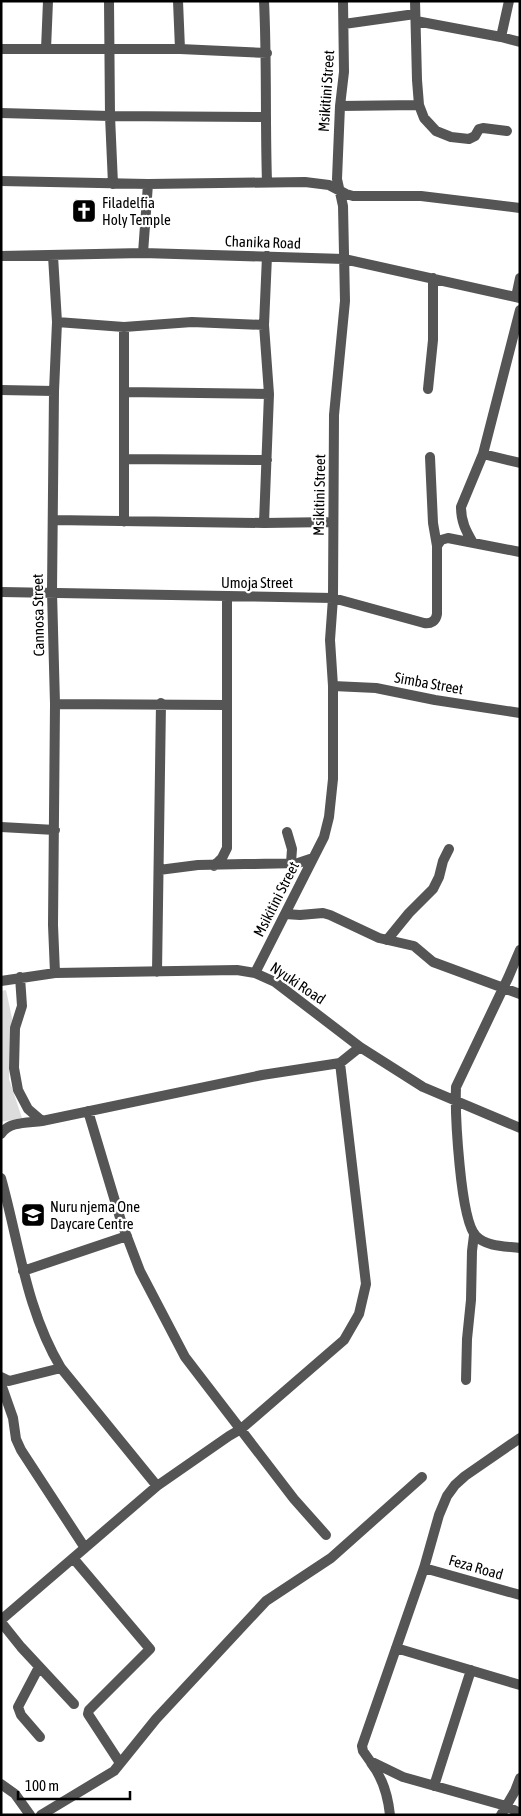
<svg xmlns="http://www.w3.org/2000/svg" width="521" height="1816" viewBox="0 0 521 1816" font-family="'Asap Condensed',sans-serif">
	<rect width="100%" height="100%" fill="#fff"/>
	<path fill="#dcdcdc" d="M6 990 12 1018 9 1079 22 1118 1 1122V991Z"/>
	<g fill="none" stroke-linecap="round" stroke-linejoin="round">
		<path stroke="#555" stroke-width="10" d="M109 1 110 116 113 184
			M178 1 180 49
			M264 1C267 61 265 122 267 182
			M415 1 417 80 419 105 424 118 436 131 451 137 469 139 475 136 479 129 483 128 507 131
			M416 21 501 37 520 42
			M344 24 415 14
			M501 37 509 1
			M1 49H180L267 53
			M46 49 48 1
			M340 106 419 105
			M1 113 110 116 265 117
			M1 181 148 184 305 182 329 185 346 194 353 196H421L520 208
			M143 253 148 184
			M1 256 143 253 344 259 520 298
			M53 256 57 322 54 391 52 592 55 704 53 925 55 973
			M516 297 520 278
			M57 322 124 327 192 322 264 325
			M428 389 433 340V278
			M1 390 54 391
			M125 392 269 394
			M483 454 520 463
			M124 459 267 460
			M53 520 264 523 333 522
			M124 522V327
			M264 523 269 394 264 325 267 256
			M473 543C466 531 461 522 461 507L483 454 520 310
			M437 546 441 540 448 538 520 552
			M1 592 333 598 424 623C431 624 436 621 437 614V546L433 523 430 457
			M333 686 376 688 435 700 520 713
			M55 704 226 705
			M1 827 55 830
			M287 832 292 849 291 863
			M214 866 222 858 227 848V597
			M159 870 198 865 298 863 313 858
			M285 914 300 915 323 913 330 915 379 938 414 946 433 962 520 994
			M387 940 409 913 433 889 439 877 443 861 449 849
			M520 950 508 978 456 1087C455 1113 460 1220 476 1236 487 1247 505 1246 520 1248
			M157 972 161 703
			M255 973 324 837 329 817 333 779V686L330 640 333 598 334 415 345 301 343 206 337 179 340 106 344 72 343 1
			M20 977 22 1006 15 1028 14 1068 18 1090 28 1109 42 1121
			M1 981 55 973 237 970 255 973 275 982 360 1047 423 1087 520 1128
			M88 1111 121 1221 140 1271 185 1357 294 1499 326 1535
			M1 1134C9 1121 29 1123 42 1121L262 1075 340 1063 360 1047
			M1 1178C19 1242 26 1310 61 1368L157 1486
			M23 1271 127 1236
			M1 1377 9 1381 61 1368
			M466 1380 467 1339 471 1300 472 1251 474 1235
			M1 1384 13 1418 16 1439 21 1450 85 1548
			M520 1438 465 1476 455 1485 447 1496 439 1515 424 1568 362 1746 363 1751 370 1761 403 1777 506 1806 520 1813
			M73 1558 150 1649 89 1710 88 1714 120 1763
			M424 1568 520 1595
			M1 1620 157 1486 229 1436 241 1429 344 1340 359 1314 366 1284 340 1063
			M1 1622 21 1647 74 1704
			M396 1648 520 1685
			M39 1667 18 1707 21 1715 40 1737
			M371 1763C383 1778 388 1796 390 1815
			M1 1784 15 1794 30 1815
			M434 1786 471 1670
			M41 1815 114 1771 156 1719 266 1601 331 1558 422 1477
			M501 1815 515 1791 520 1778"/>
	</g>
	<defs>
		<symbol id="church-square" viewBox="-11 -11 22 22"><rect x="-9" y="-9" width="18" height="18" rx="4" fill="#000" stroke="#fff"/><path d="M-1.2-6h2.4v3.5h3.3v2.4h-3.3V6h-2.4V-.1h-3.3v-2.4h3.3Z" fill="#fff"/></symbol>
		<symbol id="school-square" viewBox="-11 -11 22 22"><rect x="-9" y="-9" width="18" height="18" rx="4" fill="#000" stroke="#fff"/><path d="M0-5L7-2L0 1L-7-2ZM-4 1L0 2.5L4 1V4Q0 6-4 4Z" fill="#fff"/></symbol>
	</defs>
	<g fill-rule="evenodd">
		<use href="#church-square" x="70" y="197" width="28" height="28"/>
		<use href="#school-square" x="19" y="1201" width="28" height="28"/>
	</g>
	<g text-anchor="middle" dominant-baseline="central" stroke-width="4.5" stroke-linejoin="round" paint-order="stroke">
		<g font-size="15" fill="#000" stroke="#fff">
			<text transform="translate(326 91) rotate(-86)">Msikitini Street</text>
			<text transform="translate(263 242) rotate(2)">Chanika Road</text>
			<text transform="translate(319 495) rotate(-89)">Msikitini Street</text>
			<text x="257" y="582">Umoja Street</text>
			<text transform="translate(38 615) rotate(-91)">Cannosa Street</text>
			<text transform="translate(429 683) rotate(10)">Simba Street</text>
			<text transform="translate(276 899) rotate(-63)">Msikitini Street</text>
			<text transform="translate(298 983) rotate(34)">Nyuki Road</text>
			<text transform="translate(476 1567) rotate(16)">Feza Road</text>
		</g>
		<g font-size="15" fill="#000" stroke="#fff" text-anchor="start">
			<text x="102" y="202">Filadelfia<tspan x="102" dy="17">Holy Temple</tspan></text>
			<text x="50" y="1206">Nuru njema One<tspan x="50" dy="17">Daycare Centre</tspan></text>
		</g>
	</g>
	<rect width="521" height="1816" fill="none" stroke="#000000" stroke-width="5"/>
	<path d="M18 1791v8h112v-8" fill="none" stroke="#000000" stroke-width="2.5"/>
	<text x="25" y="1791" font-size="15" fill="#000000" stroke="#ffffff" stroke-width="4" paint-order="stroke">100 m</text>
</svg>
